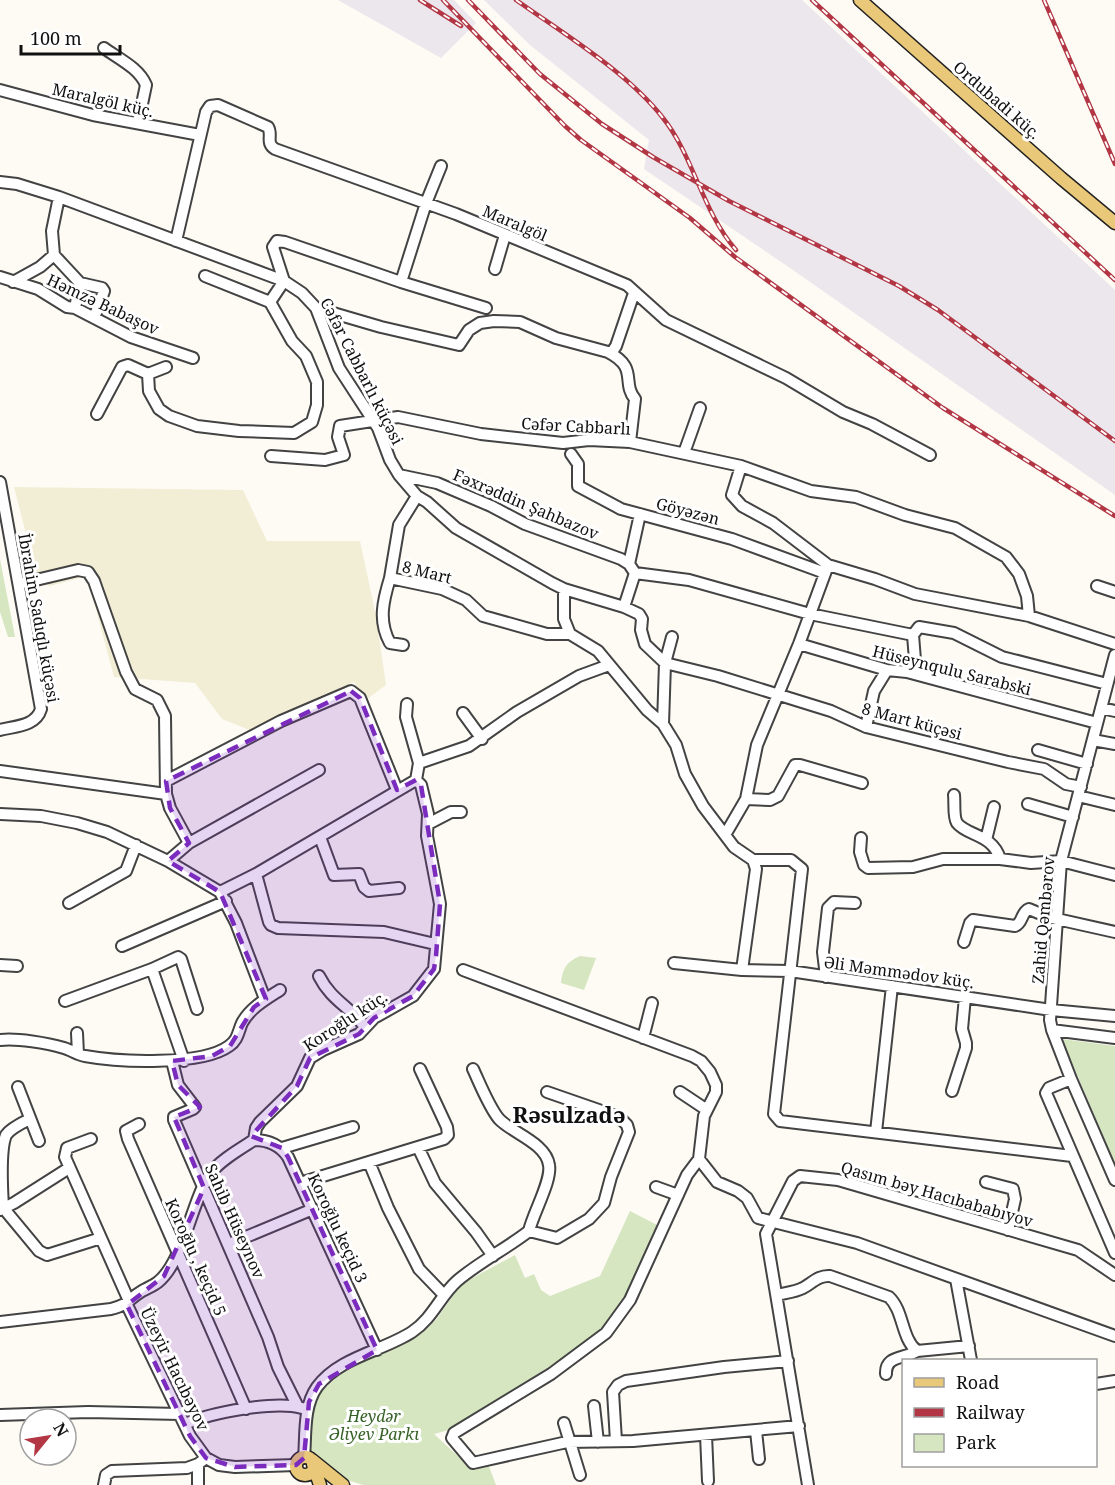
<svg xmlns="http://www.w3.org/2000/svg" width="1115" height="1485" viewBox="0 0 1115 1485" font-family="'Noto Serif',serif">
	<rect width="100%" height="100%" fill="#fefbf5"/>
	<path fill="#ece6ed" d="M338 0H454L476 23 441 58Z
		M484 0H802L1115 290V495L790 268 644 169 649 140 530 45Z"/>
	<path fill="#f2eed6" d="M14 487 243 490 267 541H360L376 616 386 685 366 700 354 682 252 731 222 719 195 683 114 677 87 576 50 586 38 581Z"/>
	<path fill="#d6e6c1" d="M0 559 15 637H8L0 612Z
		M580 956 596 958 584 990 561 983C563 968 566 962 580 956Z
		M1062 1039 1115 1046V1164Z
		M630 1211 659 1226 631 1289 604 1328 577 1349 449 1430 434 1434 472 1469 488 1464 496 1485H363L341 1478 315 1459 310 1452 309 1436 312 1412 321 1392 343 1372 412 1337 436 1320 461 1284 515 1255 525 1278 534 1274 541 1290 550 1296 600 1276Z"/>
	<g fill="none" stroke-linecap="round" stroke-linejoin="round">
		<defs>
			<path id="minor" d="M104 48C119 59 139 68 146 85L138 123
				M0 90 93 115 200 135
				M0 182 17 184 59 197 284 281 302 293 316 308 339 368 378 428 390 460 399 475 417 496 427 502 456 528 552 583 564 589 624 607 635 573 689 580 810 614 913 635
				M59 197 52 231 54 255 80 283 102 288 104 291 94 318
				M176 241 206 112 210 106 218 105 268 127C273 135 265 143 275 149L456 214 627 285 666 320 786 378 843 412 872 424 930 455
				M495 269 505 235
				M0 277 38 289 67 307 75 308 131 337 193 358
				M13 282 40 267 54 255
				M401 282 426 203 441 166
				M270 302 284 281 273 247 277 241 285 242 401 282 486 308
				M75 308 80 283
				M316 308 381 327 459 345 469 330 480 323 494 321 520 322 556 338 608 352H612L616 346 634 293
				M608 352C639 368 621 382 635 399L630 442
				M166 367 148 374 149 391 159 409 169 416 197 426 239 431 294 433 312 422 317 405V382L306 356 292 341 270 302 205 276
				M97 414 122 367 128 365 148 374
				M684 453 700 408
				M571 454 578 464V486L621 509 732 539 825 573
				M271 456 325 460 344 455 338 437 340 426 398 417 481 434 563 443 589 440 630 442 741 466 811 491 856 497 905 515 955 528 1006 557 1019 574 1027 596 1029 616
				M741 466 732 495 742 506 773 523 828 565 875 579 915 594 1029 616 1115 644
				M399 475 437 483 491 506 525 524 621 559 629 564 635 573
				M0 482 41 709C36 726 16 726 0 730
				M417 496 399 525 390 578 442 589 466 600 483 616 547 634H570
				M629 564 640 514
				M390 578C383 601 378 621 390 643L403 645
				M19 584 78 570 88 572 94 581 126 672 135 689 157 700 165 716 166 794 170 808 189 843
				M1097 586 1115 592
				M564 589V619L570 634 598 651 647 710 663 724 676 745 685 774 703 806 734 847 753 860 756 869 742 970
				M624 607 639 614 642 619 641 630 645 644 665 663 718 676 831 711 866 727 1008 762 1044 769 1066 784 1081 787
				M913 635 919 627 954 633 1002 657 1107 684
				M799 644 887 670 907 672 1097 723
				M1115 655 1061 861 1050 1020 1052 1030 1071 1079 1115 1180
				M907 672 915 660 913 635
				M407 704 406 717 419 763
				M1101 708 1115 711
				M463 713 482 739
				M663 724 665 663 672 637
				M866 727 874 691 887 670
				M1093 740 1115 744
				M1038 750 1087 764
				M0 771 166 794
				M166 781 281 721 351 691 360 698 397 790
				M954 795C955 803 953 817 957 823 967 836 993 834 1000 859
				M1078 796 1115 805
				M746 799 770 800 778 796 795 765H800L862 783
				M1028 804 1073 817
				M0 814 41 816 77 823 107 832 168 861 220 892 236 923 265 999
				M428 824 451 812H461
				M725 835 746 799 757 745 799 644 827 568
				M320 837 334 875 359 874 364 887 369 891 399 888
				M861 838 860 852 864 865 868 868 913 867 943 859H1000L1031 863 1061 861 1115 875
				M986 840 994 807
				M753 860H791L802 869 774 1114 780 1121 1072 1156
				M168 861 189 843 319 770
				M256 874 269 922 271 925 278 928 384 932 435 944
				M220 892 256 874 416 780
				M69 903 126 871 136 845
				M964 942 970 923 973 920 1015 926C1023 923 1021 912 1029 909L1048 917 1115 932
				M122 946 226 901
				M674 963 742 970 790 971 1051 1010 1115 1016
				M0 965 17 966
				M152 969 184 1061
				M463 970 692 1056 701 1061 710 1072 716 1085V1092L704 1116 699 1159 687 1175 630 1300 606 1333 551 1374 454 1433 452 1438 473 1463 567 1442 633 1441 799 1426
				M319 976C331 1000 349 1006 365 1027
				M826 977 823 952 828 908 834 902 855 903
				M65 1001 152 969 178 957 181 959 197 1009
				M1052 1030 1115 1038
				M77 1033 78 1054
				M643 1038 652 1003
				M0 1040C17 1038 47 1043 64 1048 71 1050 78 1055 85 1056 118 1062 202 1066 229 1046 238 1040 238 1032 242 1023 250 1008 266 999 280 990
				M172 1061 178 1085 195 1107 193 1109 174 1117V1120L268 1337 278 1367 298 1407
				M473 1069C480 1084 489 1107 499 1119 512 1133 546 1143 549 1165 552 1181 533 1213 529 1231
				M1071 1079 1049 1088 1046 1093 1115 1253
				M18 1087 39 1141
				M952 1091 966 1048V1043L962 1029 965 997
				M680 1092 707 1110
				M139 1124 126 1131 128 1139 246 1409
				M876 1132 892 986
				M91 1139 67 1148 65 1157 129 1301
				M254 1140C268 1140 280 1145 288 1157L377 1350
				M418 1147 435 1183 476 1232 493 1256
				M282 1148 353 1127
				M699 1159 717 1182 738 1191 747 1198 758 1218 857 1243 1115 1336
				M369 1162 388 1208 419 1269 444 1295
				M986 1182 1013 1189 1015 1199 1008 1230
				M300 1183 444 1139 448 1135 447 1127 420 1069
				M656 1187 678 1195
				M0 1204 39 1251 47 1255 101 1238
				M3 1207C2 1190 0 1149 6 1135 11 1128 22 1123 30 1119
				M0 1210 14 1203 69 1168
				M529 1231 557 1238 589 1219 604 1203 611 1177 629 1132 627 1125 619 1117 547 1092
				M229 1244 313 1209
				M956 1279 971 1360
				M777 1295C785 1293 795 1292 803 1288 812 1283 819 1275 830 1276L889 1297C904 1311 901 1338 917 1351L969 1346
				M127 1305 190 1436 206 1458 219 1465 235 1467 296 1465
				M0 1322 111 1309C130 1304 127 1300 142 1291 147 1288 153 1286 158 1282 184 1261 191 1202 210 1174 219 1161 240 1149 254 1140L256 1128 260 1122 297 1086 310 1058 323 1050 359 1034 374 1018 413 996 434 969 440 904 427 836 428 814 421 785 416 780 419 763 469 746 517 712 579 676 609 665
				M886 1374C885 1355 905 1359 917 1351
				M1096 1384 1115 1381
				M594 1406 598 1442
				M0 1415 88 1412 180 1414
				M564 1423 580 1475
				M185 1424C210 1413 275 1400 302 1408
				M756 1431 759 1459
				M706 1435 708 1481
				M616 1441 613 1392 618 1385 626 1381 724 1367 788 1361
				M304 1458C306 1434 303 1407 317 1387 339 1357 383 1351 412 1332 433 1318 440 1296 457 1281 479 1262 506 1249 529 1231
				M104 1485 106 1475 112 1471 187 1468 198 1464 206 1458
				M198 1485V1464
				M808 1485 766 1234 793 1181 800 1176 838 1180 1078 1250 1115 1275"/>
			<path id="major" d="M860 0 1061 178 1115 223
				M296 1466a9 9 0 1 1 18 0a9 9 0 1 1-18 0Z
				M312 1460 343 1485
				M313 1464 320 1485"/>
		</defs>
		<use href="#minor" stroke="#434343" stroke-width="14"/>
		<use href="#major" stroke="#212121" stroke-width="15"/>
		<use href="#minor" stroke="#fff" stroke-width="10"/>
		<use href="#major" stroke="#eac879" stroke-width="12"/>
		<defs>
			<path id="rail" d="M420 0 461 26
				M443 0 565 126 581 140 690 218 735 257 943 408 1115 516
				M468 0 540 74 602 124 653 157 729 201 899 286 938 310 1115 441
				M516 0C564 34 627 72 663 118 694 157 702 211 736 250
				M812 0 1115 280
				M1044 0 1115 164"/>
		</defs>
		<use href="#rail" stroke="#b23643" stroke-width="4.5"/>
		<use href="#rail" stroke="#fff" stroke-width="2" stroke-dasharray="7" stroke-linecap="butt"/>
	</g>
	<path fill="#7b2cbf" fill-opacity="0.2" stroke="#7b2cbf" stroke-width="4.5" stroke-dasharray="12 8" stroke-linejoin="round" d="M351 691 360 698 397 790 416 780 421 785 440 904 436 956 434 969 413 996 374 1018 359 1034 310 1058 297 1086 251 1136 282 1148 288 1157 377 1350 319 1384 309 1402 304 1458 296 1465 235 1467 206 1458 190 1436 127 1305 164 1276 204 1188 174 1117 200 1107 178 1085 172 1061 212 1056 230 1046 254 1007 266 999 220 892 168 861 189 843 170 808 166 781Z"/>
	<g text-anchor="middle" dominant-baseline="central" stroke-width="6" stroke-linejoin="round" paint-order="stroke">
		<g font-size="16" fill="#101010" stroke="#fff">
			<text transform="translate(103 100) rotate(13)">Maralgöl küç.</text>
			<text transform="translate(997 100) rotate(41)">Ordubadi küç.</text>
			<text transform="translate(515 223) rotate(23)">Maralgöl</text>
			<text transform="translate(103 304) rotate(25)">Həmzə Babaşov</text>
			<text transform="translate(362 371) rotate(63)">Cəfər Cabbarlı küçəsi</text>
			<text transform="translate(576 426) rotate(3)">Cəfər Cabbarlı</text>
			<text transform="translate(526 504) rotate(23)">Fəxrəddin Şahbazov</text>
			<text transform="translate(688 511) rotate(15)">Göyəzən</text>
			<text transform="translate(427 572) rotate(14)">8 Mart</text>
			<text transform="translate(39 618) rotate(80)">İbrahim Sadıqlı küçəsi</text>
			<text transform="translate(952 670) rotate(14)">Hüseynqulu Sarabski</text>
			<text transform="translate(912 721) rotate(15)">8 Mart küçəsi</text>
			<text transform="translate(1043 920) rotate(-85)">Zahid Qəmbərov</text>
			<text transform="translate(899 972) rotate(8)">Əli Məmmədov küç.</text>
			<text transform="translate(345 1021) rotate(-33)">Koroğlu küç.</text>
			<text transform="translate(937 1194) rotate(16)">Qasım bəy Hacıbababıyov</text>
			<text transform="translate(235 1221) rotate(66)">Sahib Hüseynov</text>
			<text transform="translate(338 1228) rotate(65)">Koroğlu keçid 3</text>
			<text transform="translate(196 1257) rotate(66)">Koroğlu , keçid 5</text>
			<text transform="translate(175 1369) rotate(64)">Üzeyir Hacıbəyov</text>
		</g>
		<g font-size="16" font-style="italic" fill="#366227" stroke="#fff">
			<text x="374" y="1416">Heydər<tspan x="374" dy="18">Əliyev Parkı</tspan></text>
		</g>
		<g font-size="22" font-weight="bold" fill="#101010" stroke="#fff">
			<text x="569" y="1114">Rəsulzadə</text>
		</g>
	</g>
	<rect x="902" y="1359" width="195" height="108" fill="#ffffff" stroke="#9f9f9f" stroke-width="1.5"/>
	<rect x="914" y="1378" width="30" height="9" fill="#eac879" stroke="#9f9f9f" stroke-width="1.5"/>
	<text x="956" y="1389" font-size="18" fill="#101010">Road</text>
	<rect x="914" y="1408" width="30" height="9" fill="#b23643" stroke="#9f9f9f" stroke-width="1.5"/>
	<text x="956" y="1419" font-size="18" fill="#101010">Railway</text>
	<rect x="914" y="1434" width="30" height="18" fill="#d6e6c1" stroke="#9f9f9f" stroke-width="1.5"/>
	<text x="956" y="1449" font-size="18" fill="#101010">Park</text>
	<g transform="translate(48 1437) rotate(60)"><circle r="28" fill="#ffffff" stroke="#9f9f9f" stroke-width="1.5"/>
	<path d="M0-4.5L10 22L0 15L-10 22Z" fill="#b23643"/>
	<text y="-9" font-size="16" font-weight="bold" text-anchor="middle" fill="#101010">N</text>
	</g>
	<path d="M21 45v9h99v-9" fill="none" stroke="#101010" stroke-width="3"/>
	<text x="30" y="45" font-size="18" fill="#101010" stroke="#ffffff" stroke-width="4.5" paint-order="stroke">100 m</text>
</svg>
